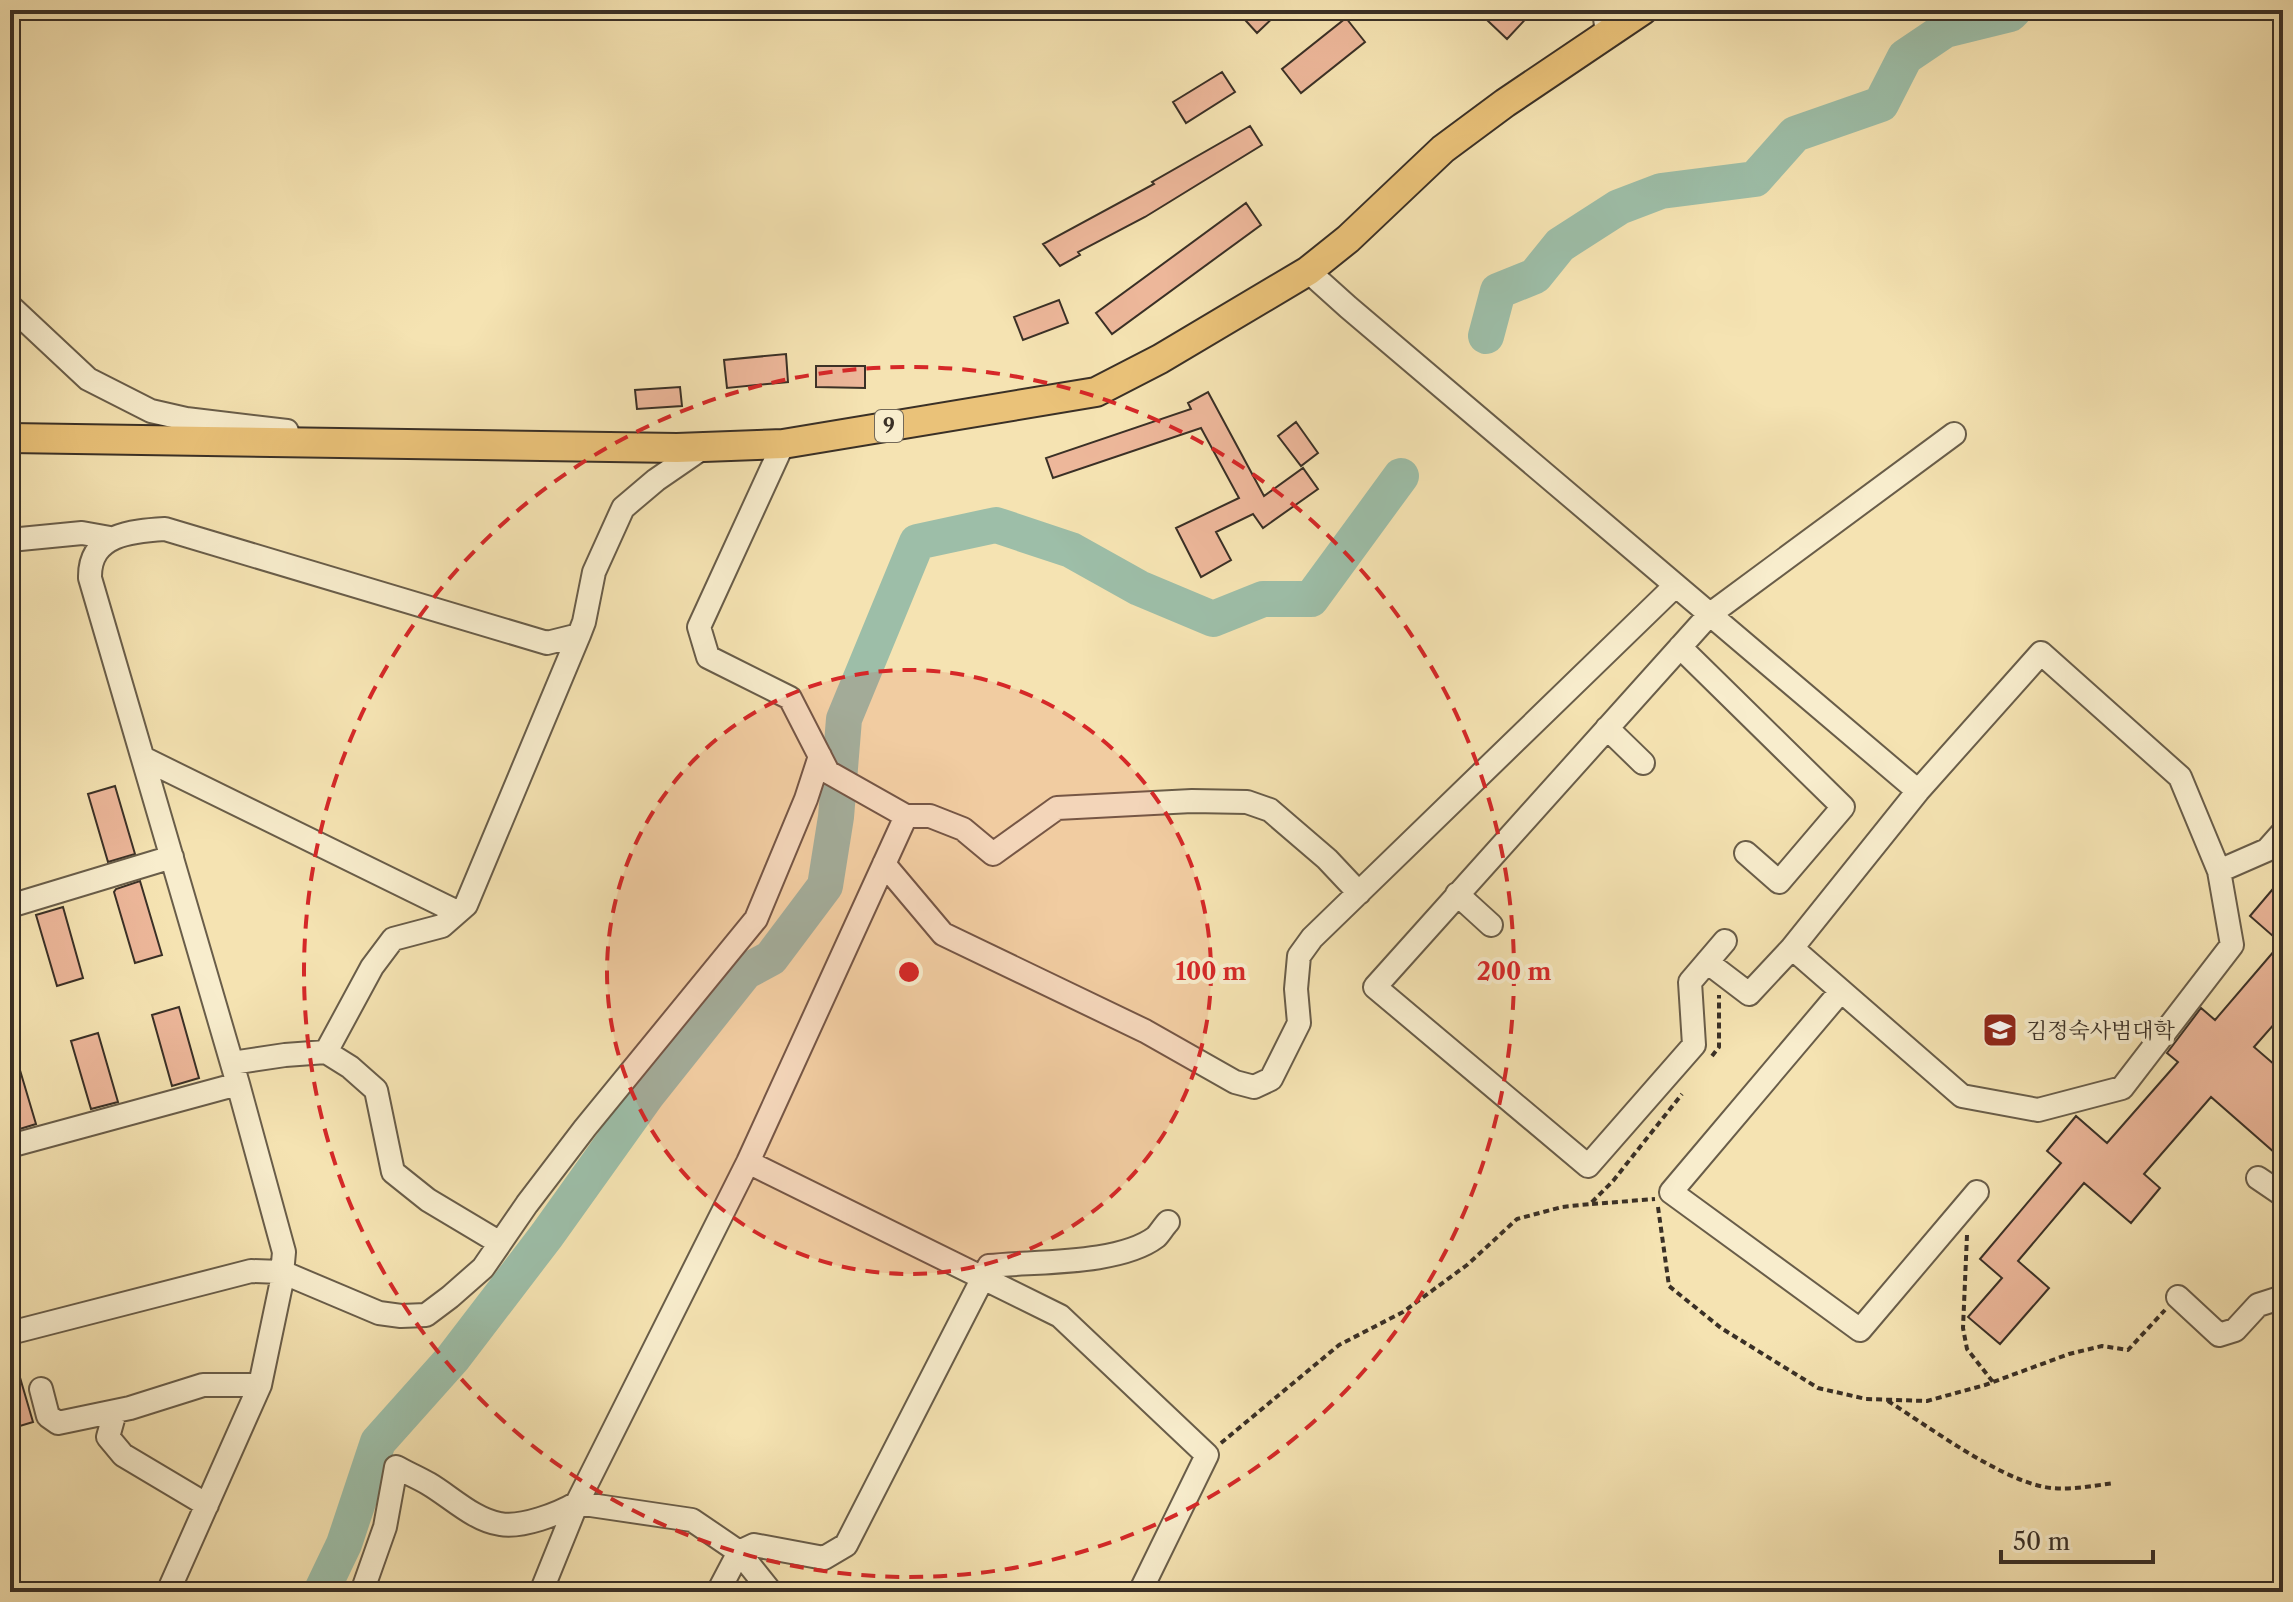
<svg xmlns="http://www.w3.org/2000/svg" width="2293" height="1602" viewBox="0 0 2293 1602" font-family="'Libre Caslon Text','Noto Serif KR',serif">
	<rect width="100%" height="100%" fill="#f5e3b2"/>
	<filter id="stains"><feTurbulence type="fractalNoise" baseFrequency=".0025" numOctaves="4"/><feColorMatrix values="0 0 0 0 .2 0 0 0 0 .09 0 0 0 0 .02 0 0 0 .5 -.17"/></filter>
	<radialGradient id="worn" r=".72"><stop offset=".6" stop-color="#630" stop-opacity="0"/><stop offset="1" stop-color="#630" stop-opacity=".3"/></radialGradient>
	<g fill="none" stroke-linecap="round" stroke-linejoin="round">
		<path stroke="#9dbea8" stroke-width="36" d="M1486 336 1498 291 1535 276 1560 245 1619 207 1661 191 1755 179 1795 134 1881 104 1905 57 1945 30 2010 14 2014 10
			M321 1592 344 1544 378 1442 453 1358 547 1235 647 1095 745 972 771 958 825 886 836 817 844 719 917 542 996 525 1071 550 1139 588 1213 619 1263 599H1311L1401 476"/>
	</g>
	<path fill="#edb79a" stroke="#3a3026" stroke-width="2" d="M1236 10H1281L1257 33Z
		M1499 10H1534L1507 39 1488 21Z
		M1346 18 1365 42 1301 93 1282 69Z
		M1222 72 1235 92 1186 123 1173 102Z
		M1250 126 1262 145 1145 217 1078 252 1080 255 1060 266 1043 244 1154 184 1152 182Z
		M1246 203 1261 225 1112 334 1096 313Z
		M1059 300 1068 323 1023 340 1014 317Z
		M786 354 788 382 727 388 724 360Z
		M816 366H865V388L816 387Z
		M680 387 682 406 637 409 635 390Z
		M1208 392 1264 496 1303 468 1318 489 1263 528 1253 514 1216 532 1231 560 1201 577 1176 528 1239 498 1201 428 1053 478 1046 458 1191 409 1188 403Z
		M1296 422 1318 453 1301 466 1278 436Z
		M115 786 135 854 108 862 88 794Z
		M2283 877V1014L2254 1047 2283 1072V1160L2211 1097 2144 1174 2160 1188 2131 1223 2084 1183 2018 1261 2049 1288 2000 1344 1968 1317 2002 1278 1980 1259 2061 1163 2047 1151 2076 1116 2107 1143 2178 1062 2167 1053 2201 1008 2215 1020 2281 943 2250 916Z
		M140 881 162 955 135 963 114 892 116 889Z
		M63 907 83 978 57 986 36 915Z
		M179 1007 199 1078 172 1086 152 1015Z
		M98 1033 118 1102 91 1109 71 1041Z
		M14 1050 36 1124 10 1132V1051Z
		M10 1357H14L33 1422 10 1429Z"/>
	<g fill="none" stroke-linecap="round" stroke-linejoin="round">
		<defs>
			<path id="minor" d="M1604 10 1607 34
				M1308 271 1348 307 1918 791
				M10 306 88 379 151 411 186 419 287 431
				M783 444 699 627 708 657 790 698 828 772 906 816H930L963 829 993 854 1057 808 1192 801 1247 802 1270 810 1327 859 1359 893
				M10 540 82 533 110 538
				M1680 647 1843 807 1779 882 1746 853
				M2041 653 2180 777 2219 871 2232 945 2122 1088 2038 1110 1962 1096 1792 948 1918 791Z
				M1607 728 1643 763
				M143 758 457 912
				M884 864 943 934 1145 1031 1235 1082 1254 1087 1271 1079 1299 1023 1296 989 1299 956 1312 938 1675 586
				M2219 871 2267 850 2283 832
				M1457 894 1491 925
				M10 906 172 857
				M1725 941 1690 982 1694 1045 1588 1166 1375 987 1709 615 1954 434
				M1707 962 1749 994 1792 948
				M1841 991 1671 1192 1860 1330 1977 1192
				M326 1052 372 967 393 939 442 926 466 905 579 635
				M232 1063 285 1055 326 1052 350 1067 376 1090 393 1172 428 1200 500 1243
				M10 1146 238 1084
				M748 1162 1060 1316 1207 1455 1140 1592
				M2258 1178 2283 1195
				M2178 1297 2219 1335 2235 1330 2258 1305 2283 1297
				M10 1333 251 1271 282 1272 379 1313 401 1316 426 1315 450 1297 483 1268 527 1204 585 1128 756 919 806 799 820 756
				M41 1389 48 1416 58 1423 130 1408 203 1385H260
				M115 1412 108 1437 123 1455 207 1505
				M168 1592 260 1385 281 1285 284 1252 238 1084 90 578C89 534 132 531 165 529L547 643 579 635 584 622 594 572 623 508 656 480 704 447
				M362 1592 385 1527 396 1467C407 1473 419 1478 429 1484 451 1497 474 1520 500 1524 522 1528 558 1514 577 1503L692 1520 739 1552 771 1592
				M541 1592 577 1503 748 1162 906 816
				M718 1592 739 1552 754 1545 824 1558 846 1545 989 1266C1035 1261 1119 1265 1156 1237 1160 1233 1164 1226 1168 1222"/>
			<path id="major" d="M10 438 677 448 783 444 1096 392 1160 359 1308 271 1348 239 1443 149 1505 103 1643 10"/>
		</defs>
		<use href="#minor" stroke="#695d49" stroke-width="26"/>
		<use href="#major" stroke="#3a3026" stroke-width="32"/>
		<path stroke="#3a3026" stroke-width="4" stroke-dasharray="6 4" stroke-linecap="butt" d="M1712 1056 1719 1047V995
			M1592 1204 1655 1199
			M1658 1207 1669 1286 1721 1328 1818 1388 1866 1399 1927 1401 1985 1385 2069 1354 2102 1346 2128 1350 2165 1310
			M1967 1235 1963 1328 1967 1349 1993 1382
			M1888 1401C1929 1427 1994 1475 2040 1486 2063 1492 2091 1486 2114 1483
			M1221 1443 1339 1345 1403 1312 1467 1265 1517 1219 1562 1207 1590 1204 1613 1181 1682 1094"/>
		<use href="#minor" stroke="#f8edcd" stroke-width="22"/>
		<use href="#major" stroke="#eac279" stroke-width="28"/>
	</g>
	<circle cx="909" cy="972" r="302" fill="#d62828" fill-opacity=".12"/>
	<g fill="none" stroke="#d62828" stroke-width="4" stroke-dasharray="14 10">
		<circle cx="909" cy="972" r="302"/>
		<circle cx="909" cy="972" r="605"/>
	</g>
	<defs>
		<symbol id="university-square" viewBox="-11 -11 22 22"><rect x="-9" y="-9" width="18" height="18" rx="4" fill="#8f2418" stroke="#f8edcd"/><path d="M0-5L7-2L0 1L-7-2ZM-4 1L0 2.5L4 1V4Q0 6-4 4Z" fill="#fff"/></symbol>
	</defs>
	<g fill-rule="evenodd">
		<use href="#university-square" x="1980" y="1010" width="40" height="40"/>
	</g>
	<g text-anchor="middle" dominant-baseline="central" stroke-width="8" stroke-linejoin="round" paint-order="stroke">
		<rect fill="#f8edcd" stroke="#736958" stroke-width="2" x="875" y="410" width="28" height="32" rx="6"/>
		<g font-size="20" font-weight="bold" fill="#3a3026">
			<text x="889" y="426">9</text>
		</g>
		<g font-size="22" fill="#3a3026" stroke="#f8edcd" text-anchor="start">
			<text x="2026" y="1030">김정숙사범대학</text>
		</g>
	</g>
	<circle cx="909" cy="972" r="12" fill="#d62828" stroke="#f8edcd" stroke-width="4"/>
	<g font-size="24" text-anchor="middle" font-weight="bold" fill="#d62828" stroke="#f8edcd" stroke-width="8" stroke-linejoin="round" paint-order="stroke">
		<text x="1211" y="980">100 m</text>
		<text x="1514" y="980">200 m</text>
	</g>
	<rect width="2293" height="1602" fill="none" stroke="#f5e3b2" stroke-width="40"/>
	<rect x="12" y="12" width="2269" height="1578" fill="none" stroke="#3a3026" stroke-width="4"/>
	<rect x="20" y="20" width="2253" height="1562" fill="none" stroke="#3a3026" stroke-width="2"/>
	<path d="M2001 1550v12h152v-12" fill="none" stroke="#3a3026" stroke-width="4"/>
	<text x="2013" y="1550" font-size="24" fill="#3a3026" stroke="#f8edcd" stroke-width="6" paint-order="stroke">50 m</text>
	<rect width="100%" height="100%" filter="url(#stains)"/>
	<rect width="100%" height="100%" fill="url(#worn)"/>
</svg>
